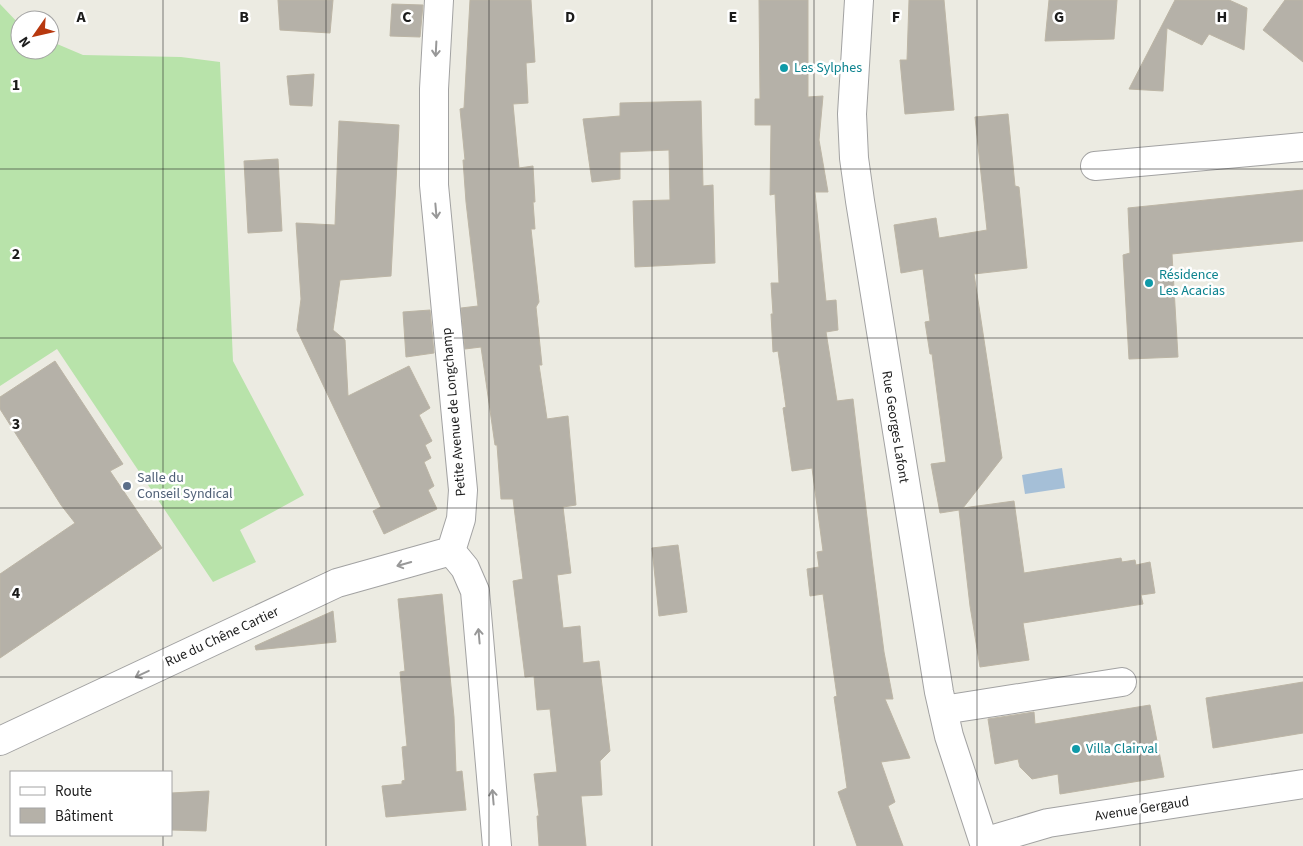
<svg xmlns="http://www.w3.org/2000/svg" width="1303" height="846" viewBox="0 0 1303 846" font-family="'Source Sans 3',sans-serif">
	<rect width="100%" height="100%" fill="#ecebe2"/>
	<path fill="#b8e3aa" d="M0 4 20 25V50H50V41L83 55 181 57 220 62 233 361 304 495 240 530 256 562 213 582 57 349 0 386Z"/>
	<path fill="#a5bfd7" d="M1062 468 1065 488 1025 494 1022 475Z"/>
	<path fill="#b5b1a8" stroke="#bcb5a5" d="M278 0H333L330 33 280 30Z
		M470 0H531L535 62 526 63 528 103 513 104 519 168 533 166 535 202H533L535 229H531L539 302 536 307 542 365H539L547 419 568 416 576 505 563 507 571 573 557 575 563 628 580 626 583 663 599 661 610 751 600 761 602 795 581 796 586 846H539L537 816H539L534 774 557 772 550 709 537 710 534 676 525 677 513 581 523 579 513 499H501L497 445H495L481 347 465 349 461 308 478 306 466 202 463 160H465L460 109 464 108Z
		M759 0H808V97L823 96 819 140 828 192H815L822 262 826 301 836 300 838 330 826 332 837 401 853 399 872 559 884 652 893 699H885L910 758 881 762 895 802 888 806 903 846H857L838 792 847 788 834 697 837 696 833 668 823 594 810 596 807 569 819 567 817 552 823 551 812 468 792 471 783 408 786 407 778 351 773 352 771 314H773L771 283H779L775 194 770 195 771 125H755V99H760Z
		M909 0H944L954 110 905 114 900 60H907Z
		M1049 0H1117L1114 39 1045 41Z
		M1175 0H1229L1247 8 1244 50 1209 34 1202 45 1167 28 1163 91 1129 89Z
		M1285 0H1303V62L1263 30Z
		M392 4 423 5 420 37 390 36Z
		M314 74 312 106 290 105 287 76Z
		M701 101 703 186 713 185 715 263 635 267 633 201 670 200 669 150 620 152V179L592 182 583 119 620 116V103Z
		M1008 114 1015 186 1019 187 1027 268 974 274 1002 458 963 508 1014 501 1024 573 1121 558 1122 562 1135 560 1136 565 1150 562 1155 593 1141 595 1143 604 1023 623 1029 660 980 667 970 606 959 510 940 513 931 464 946 462 932 354H930L925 322 930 321 923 269 901 273 894 225 936 218 939 238 987 230 975 117Z
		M339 121 399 125 391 276 340 280 333 330 345 340 348 396 409 366 430 408 419 415 432 441 425 445 431 458 424 462 434 486 428 490 437 509 384 534 373 511 381 507 297 330 301 299 296 223 335 225Z
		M278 159 282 231 248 233 244 161Z
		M1303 190V241L1172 254 1178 357 1129 359 1123 255 1130 253 1128 208Z
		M430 310 434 353 406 357 403 312Z
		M55 361 123 464 110 471 162 548 0 658V574L75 523 61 505 0 409V397Z
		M678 545 687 612 659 616 652 548Z
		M442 594 454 717 456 772 462 771 466 810 386 817 382 786 402 784V781L405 780 402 747 407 746 400 672 405 671 398 599Z
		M333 611 336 642 256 650 255 646Z
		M1303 682V733L1213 748 1206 698Z
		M1150 705 1164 777 1060 794 1058 774 1032 779 1020 767 1018 759 995 764 988 719 1034 712 1035 724Z
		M209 791 206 831 171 830V793Z"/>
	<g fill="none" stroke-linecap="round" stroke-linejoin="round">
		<defs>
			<path id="minor" d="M439 0 434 89V185L463 490 461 519 451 551
				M859 0 852 114 854 158 860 201 939 692 949 736 985 846
				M1095 166 1303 147
				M451 551 465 568 475 591 497 846
				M943 710 1122 682
				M0 741 337 583 451 551
				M984 842 1048 823 1303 784"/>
		</defs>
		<use href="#minor" stroke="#a2a2a2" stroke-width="30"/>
		<use href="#minor" stroke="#fff" stroke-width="28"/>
	</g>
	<defs><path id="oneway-shaft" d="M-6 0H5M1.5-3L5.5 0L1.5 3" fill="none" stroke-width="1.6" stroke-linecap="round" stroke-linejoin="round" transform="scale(1.25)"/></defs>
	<g stroke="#989898">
		<use href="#oneway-shaft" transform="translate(436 49) rotate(93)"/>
		<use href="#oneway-shaft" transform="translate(436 211) rotate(85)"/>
		<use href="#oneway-shaft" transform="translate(404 564) rotate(164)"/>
		<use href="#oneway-shaft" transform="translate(479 636) rotate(-95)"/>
		<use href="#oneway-shaft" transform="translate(142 674) rotate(155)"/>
		<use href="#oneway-shaft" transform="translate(493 797) rotate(-95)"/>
	</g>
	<path fill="none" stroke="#1b1b1b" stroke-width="1" stroke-opacity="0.55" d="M163 0V772M326 0V846M489 0V846M652 0V846M814 0V846M977 0V846M1140 0V846M0 169H1303M0 338H1303M0 508H1303M0 677H1303M163 835V846"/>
	<g fill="#0f9aa8" stroke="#fff" stroke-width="2">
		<circle cx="784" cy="68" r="5"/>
		<circle cx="1149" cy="283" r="5"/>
		<circle cx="1076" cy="749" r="5"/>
	</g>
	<circle fill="#5c6f8a" stroke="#fff" stroke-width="2" cx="127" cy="486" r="5"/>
	<g text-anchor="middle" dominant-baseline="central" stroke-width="5" stroke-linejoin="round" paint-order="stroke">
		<g font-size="14" fill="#0d838f" stroke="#fff" text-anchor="start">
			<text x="794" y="68">Les Sylphes</text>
			<text x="1159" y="275">Résidence<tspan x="1159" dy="16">Les Acacias</tspan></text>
			<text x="1086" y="749">Villa Clairval</text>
		</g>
		<g font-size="14" fill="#1b1b1b" stroke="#fff">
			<text transform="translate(454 412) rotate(-95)">Petite Avenue de Longchamp</text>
			<text transform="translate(895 427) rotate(81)">Rue Georges Lafont</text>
			<text transform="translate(222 637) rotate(-25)">Rue du Chêne Cartier</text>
			<text transform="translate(1142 809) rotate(-9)">Avenue Gergaud</text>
		</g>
		<g font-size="14" fill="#4e5e75" stroke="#fff" text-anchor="start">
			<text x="137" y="478">Salle du<tspan x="137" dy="16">Conseil Syndical</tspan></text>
		</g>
	</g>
	<g font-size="16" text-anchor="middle" font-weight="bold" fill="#1b1b1b" stroke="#fff" stroke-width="5" stroke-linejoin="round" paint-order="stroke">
		<text x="81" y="22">A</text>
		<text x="244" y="22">B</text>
		<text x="407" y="22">C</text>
		<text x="570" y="22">D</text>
		<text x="733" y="22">E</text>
		<text x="896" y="22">F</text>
		<text x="1059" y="22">G</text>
		<text x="1222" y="22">H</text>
		<text x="16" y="90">1</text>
		<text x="16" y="259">2</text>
		<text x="16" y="429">3</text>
		<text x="16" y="598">4</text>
	</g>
	<rect x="10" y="771" width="162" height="65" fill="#ffffff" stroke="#a4a4a4"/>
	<rect x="20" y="787" width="25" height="8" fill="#ffffff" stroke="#a4a4a4"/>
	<text x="55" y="796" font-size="15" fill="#1b1b1b">Route</text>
	<rect x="20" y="808" width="25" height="15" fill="#b5b1a8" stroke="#a4a4a4"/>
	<text x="55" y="821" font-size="15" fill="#1b1b1b">Bâtiment</text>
	<g transform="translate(35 35) rotate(236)"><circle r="24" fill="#ffffff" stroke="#a4a4a4"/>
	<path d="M0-4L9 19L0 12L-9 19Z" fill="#b7380f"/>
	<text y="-8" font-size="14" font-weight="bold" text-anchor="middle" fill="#1b1b1b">N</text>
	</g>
</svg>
